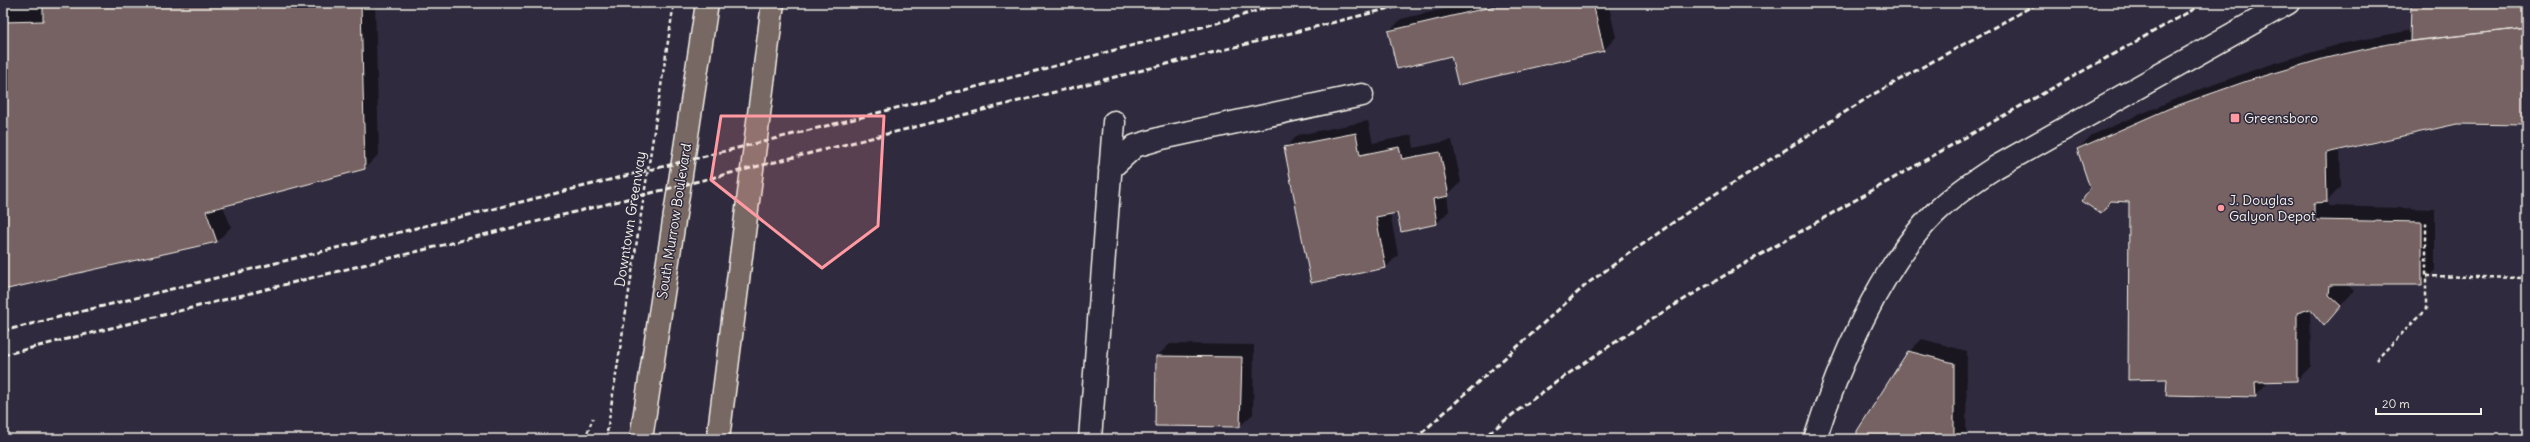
<svg xmlns="http://www.w3.org/2000/svg" width="2530" height="442" viewBox="0 0 2530 442" font-family="Delius,sans-serif">
	<rect width="100%" height="100%" fill="#2f2a3d"/>
	<filter id="ink" filterUnits="userSpaceOnUse"><feTurbulence type="fractalNoise" baseFrequency=".025" numOctaves="2"/><feDisplacementMap in="SourceGraphic" scale="8" xChannelSelector="R" yChannelSelector="G"/><feConvolveMatrix kernelMatrix="1 2 1 2 8 2 1 2 1" color-interpolation-filters="sRGB"/></filter>
	<g filter="url(#ink)">
		<path fill="#0007" d="M44 3H375L379 154 365 168 223 206 231 227 217 241 3 289V9L44 8Z
			M1470 3H1608L1616 37 1604 50 1459 84 1452 55 1389 32 1401 19Z
			M2412 3H2527V124L2457 123 2340 149 2341 187 2328 200V206L2435 209V270L2421 284H2346L2354 291 2324 324 2310 308 2311 366 2297 380 2269 381 2255 396 2168 378 2130 201 2114 200 2101 213 2078 149 2092 135 2185 95 2262 67 2340 44 2412 30Z
			M1368 121 1373 143 1412 135 1414 148 1452 140 1461 182 1447 195 1449 211 1437 223 1402 230 1398 211 1390 213 1398 255 1386 267 1285 148 1298 135Z
			M1922 339 1967 351 1966 439H1858L1909 352Z
			M1170 344 1254 345 1253 414 1240 426 1156 425 1157 356Z"/>
		<path fill="#766263" stroke="#f4f1e8" d="M43 3H361L365 169 206 211 217 242 3 290V22L43 21Z
			M1508 3H1593L1604 51 1458 85 1451 56 1397 69 1388 31Z
			M2411 3H2527V28L2410 41Z
			M2527 28V125L2457 124 2326 153 2327 202 2314 203V220L2422 222V285H2330L2329 295 2341 306 2324 326 2310 309 2297 313V381L2255 382 2256 397 2166 395 2167 379 2128 380 2129 202 2111 201 2101 214 2082 201 2090 188 2077 149 2170 108 2247 81 2326 58 2388 44Z
			M1356 133 1360 155 1399 147 1402 159 1440 152 1449 196 1433 199 1437 224 1401 232 1397 213 1376 217 1386 268 1311 283 1284 147Z
			M1908 351 1954 363V439H1857V431Z
			M1156 356 1242 357 1240 427 1155 426Z"/>
		<g fill="none" stroke-linecap="round" stroke-linejoin="round">
			<defs>
				<path id="minor" d="M1110 169 1135 146 1162 138 1362 95
					M1090 439 1114 122
					M1815 439C1838 366 1880 267 1935 213 1954 195 1974 181 1996 167L2288 3"/>
				<path id="major" d="M641 439 707 3
					M718 439 773 3"/>
			</defs>
			<use href="#minor" stroke="#f4f1e8" stroke-width="25"/>
			<use href="#major" stroke="#f4f1e8" stroke-width="25"/>
			<path stroke="#f4f1e8" stroke-width="2.5" stroke-dasharray="4 3" stroke-linecap="butt" d="M2426 276 2527 278
				M2376 360 2426 309V222
				M585 439 593 418
				M606 439 674 3"/>
			<use href="#minor" stroke="#2f2a3d" stroke-width="22"/>
			<use href="#major" stroke="#776864" stroke-width="22"/>
			<path stroke="#f4f1e8" stroke-width="3" stroke-dasharray="6 3" stroke-linecap="butt" d="M3 331 862 117 1217 23 1282 3
				M3 355 1411 3
				M1415 439 1588 283 1695 207 1872 95 2038 3
				M1482 439C1586 353 1701 289 1817 222 1946 148 2075 75 2205 3"/>
		</g>
	</g>
	<path fill="#ff9aa2" fill-opacity="0.2" stroke="#ff9aa2" stroke-width="3" stroke-linejoin="round" d="M721 116H884L878 226 822 268 711 180Z"/>
	<g fill="#ff9aa2" stroke="#2f2a3d" stroke-width="1.5">
		<rect x="2230" y="113" width="10" height="10" rx="2"/>
		<circle cx="2221" cy="208" r="4"/>
	</g>
	<g text-anchor="middle" dominant-baseline="central" stroke-width="3" stroke-linejoin="round" paint-order="stroke">
		<g font-size="14" fill="#f4f1e8" stroke="#2f2a3d" text-anchor="start">
			<text x="2244" y="118">Greensboro</text>
			<text x="2229" y="200">J. Douglas<tspan x="2229" dy="16">Galyon Depot</tspan></text>
		</g>
		<g font-size="14" fill="#f4f1e8" stroke="#2f2a3d">
			<text transform="translate(630 219) rotate(-81)">Downtown Greenway</text>
			<text transform="translate(674 221) rotate(-81)">South Murrow Boulevard</text>
		</g>
	</g>
	<rect width="2530" height="442" fill="none" stroke="#2f2a3d" stroke-width="16"/>
	<rect x="8" y="8" width="2514" height="426" fill="none" stroke="#f4f1e8" stroke-width="1.5" filter="url(#ink)"/>
	<path d="M2376 408v6h105v-6" fill="none" stroke="#f4f1e8" stroke-width="2"/>
	<text x="2382" y="408" font-size="12" fill="#f4f1e8" stroke="#2f2a3d" stroke-width="3" paint-order="stroke">20 m</text>
</svg>
